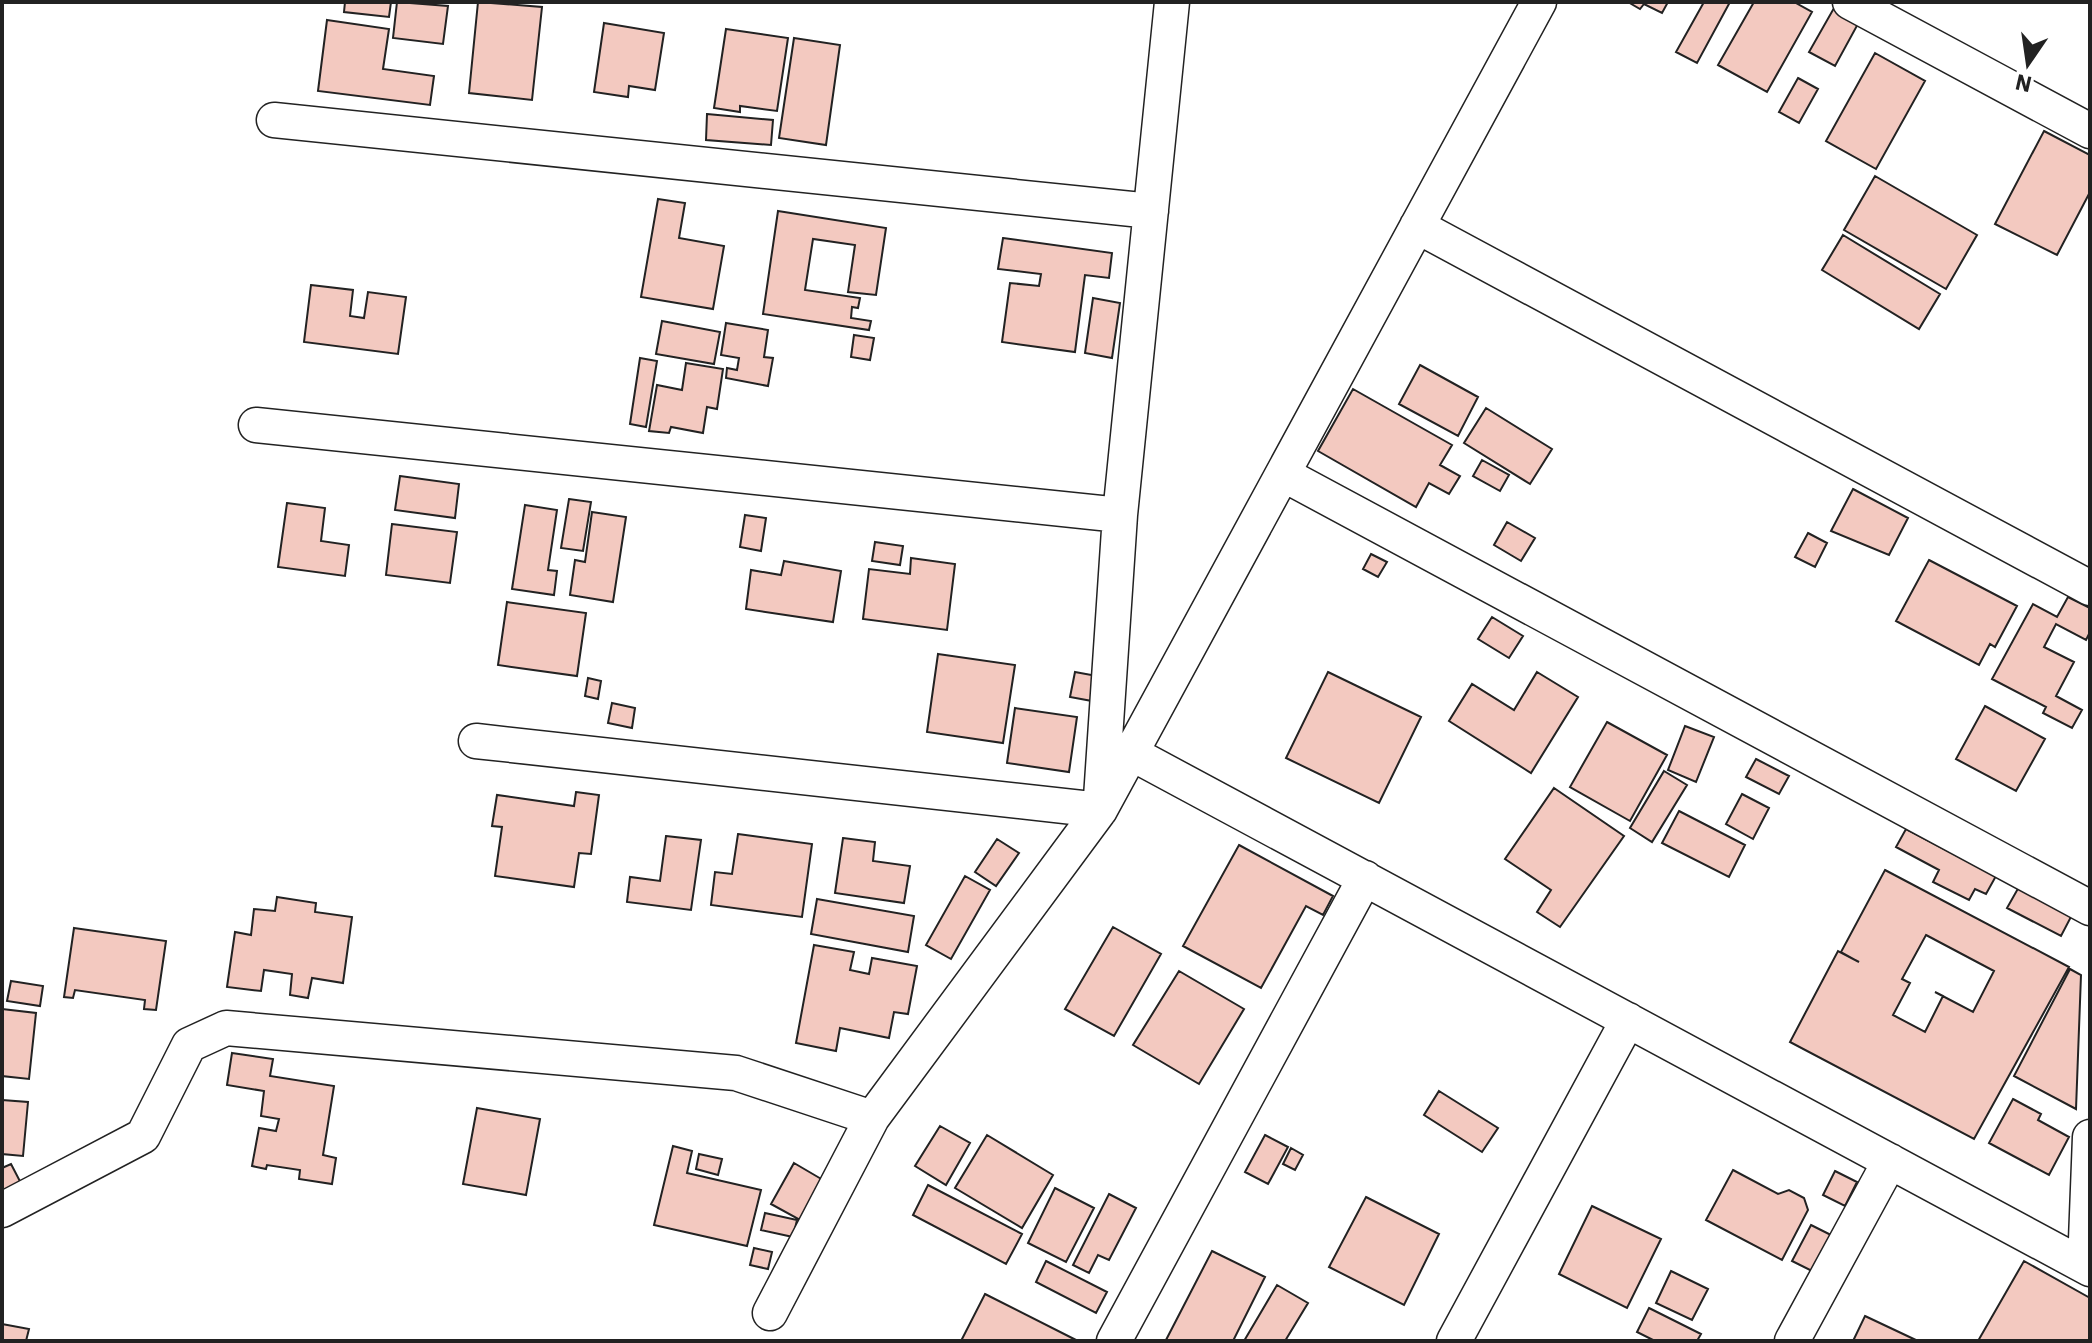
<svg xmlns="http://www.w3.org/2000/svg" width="2092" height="1343" viewBox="0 0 2092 1343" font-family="'IBM Plex Sans',sans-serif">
	<rect width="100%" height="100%" fill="#fff"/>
	<path fill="#f3c9c0" stroke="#222" stroke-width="2" fill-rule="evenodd" d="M345 2H391L389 17 344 12Z
		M397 2 448 6 443 44 393 38Z
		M478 2 542 7 532 100 469 93Z
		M1628 2H1668L1662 13 1644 4 1640 9Z
		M1704 2H1730L1697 63 1676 52Z
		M1754 2H1794L1812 12 1767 92 1718 65Z
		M1834 8 1859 22 1835 66 1809 52Z
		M327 20 389 29 383 69 434 76 430 105 318 91Z
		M604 23 664 33 655 90 629 86 628 97 594 92Z
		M726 29 788 38 777 111 740 106V112L714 108Z
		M794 38 840 45 826 145 779 138Z
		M1875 53 1925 81 1876 169 1826 141Z
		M1798 78 1818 89 1799 123 1779 112Z
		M707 114 773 120 771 145 706 140Z
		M2044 131 2090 155V192L2057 255 1995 224Z
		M1875 176 1977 235 1946 289 1844 230Z
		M658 199 685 203 679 238 724 246 713 309 641 297Z
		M778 211 886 228 876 295 848 292 855 245 813 239 805 290 860 298 858 308 852 307 851 318 871 321 869 330 763 314Z
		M1843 235 1940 294 1919 329 1822 270Z
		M1003 238 1112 253 1109 278 1085 275 1075 352 1002 342 1010 283 1039 286 1041 274 998 269Z
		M311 285 353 290 350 316 364 318 368 292 406 297 398 354 304 342Z
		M1093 298 1120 303 1112 358 1085 353Z
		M662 321 720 332 714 364 656 354Z
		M726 323 768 330 764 357 773 358 768 386 726 378 727 368 737 370 739 358 721 355Z
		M854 335 874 338 870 360 851 357Z
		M640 358 657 361 646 427 630 424Z
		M686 363 723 369 717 409 707 407 703 433 671 427 669 433 649 431 657 385 682 390Z
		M1420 365 1478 397 1458 436 1399 404Z
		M1353 389 1452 445 1440 465 1460 476 1449 494 1429 483 1416 507 1318 451Z
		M1486 408 1552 449 1530 484 1464 443Z
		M1482 460 1509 475 1500 491 1473 476Z
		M400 476 459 484 455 518 395 510Z
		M1853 489 1908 518 1889 555 1831 531Z
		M569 499 591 502 583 551 561 548Z
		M287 503 325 508 321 541 349 545 345 576 278 567Z
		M525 505 557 510 548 570 557 571 554 595 512 589Z
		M592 512 626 517 613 602 570 595 575 560 585 562Z
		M745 515 766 518 761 551 740 547Z
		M1507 522 1535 538 1521 561 1494 545Z
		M392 524 457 532 450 583 386 575Z
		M1808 533 1827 543 1815 567 1795 557Z
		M875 542 903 546 900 565 872 561Z
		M1371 554 1387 562 1378 577 1363 569Z
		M911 558 955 564 947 630 863 619 869 569 910 574Z
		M1929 560 2017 606 1995 647 1990 644 1979 665 1896 621Z
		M784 561 841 571 833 622 746 609 751 570 781 575Z
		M2068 597 2090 608V632L2086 640 2056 624 2044 647 2074 662 2056 696 2082 710 2072 728 2043 713 2046 707 1992 679 2033 604 2057 617Z
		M507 602 586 613 577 676 498 665Z
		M1492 617 1523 636 1509 658 1478 639Z
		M938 654 1015 665 1003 743 927 732Z
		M1075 672 1097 676 1092 701 1070 697Z
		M1328 672 1421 717 1379 803 1286 758Z
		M1537 672 1578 697 1531 773 1449 721 1472 684 1514 710Z
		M588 678 601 681 598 699 585 696Z
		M612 703 635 708 632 728 608 723Z
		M1985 706 2045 739 2016 791 1956 759Z
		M1015 708 1077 717 1069 772 1007 763Z
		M1607 722 1667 755 1630 821 1570 787Z
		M1685 726 1714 737 1696 782 1668 770Z
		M1756 759 1789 776 1779 794 1746 777Z
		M1664 771 1687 785 1652 842 1630 828Z
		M1554 788 1624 836 1560 927 1537 912 1551 890 1505 859Z
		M576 792 599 795 591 854 579 853 574 887 495 876 502 827 492 826 497 795 574 806Z
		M1742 794 1769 808 1753 839 1726 824Z
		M1679 811 1745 845 1729 877 1662 843Z
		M1906 829 1996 876 1986 894 1975 889 1969 900 1933 882 1939 870 1896 847Z
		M738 834 812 844 802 917 711 905 715 872 732 874Z
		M666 836 701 840 691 910 627 902 630 877 660 881Z
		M843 838 875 842 873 861 910 866 904 903 835 893Z
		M997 839 1019 853 996 886 975 872Z
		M1239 845 1333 896 1323 915 1306 906 1261 988 1183 946Z
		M1885 870 2069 967 1974 1139 1790 1042 1838 951 1859 962 1841 952ZM1926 935 1994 971 1973 1012 1935 992 1943 996 1925 1032 1893 1015 1910 983 1902 979Z
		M965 876 990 890 951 959 926 945Z
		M2020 885 2073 913 2061 936 2007 908Z
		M277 897 316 903 315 912 352 917 343 983 312 978 308 998 290 995 292 974 264 970 261 991 227 987 235 932 251 935 254 909 275 911Z
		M817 899 914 916 908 952 811 934Z
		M1113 927 1161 954 1114 1036 1065 1009Z
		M74 928 166 941 156 1010 144 1009 145 1000 75 990 73 998 64 997Z
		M814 945 854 952 850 970 869 974 872 958 917 966 908 1014 894 1012 889 1038 840 1028 836 1051 796 1043Z
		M2070 969 2081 975 2076 1109 2014 1076Z
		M1179 971 1244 1009 1199 1084 1133 1045Z
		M11 981 43 986 40 1006 7 1001Z
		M2 1009 36 1013 29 1079 2 1076Z
		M232 1053 273 1059 270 1076 334 1086 323 1155 336 1158 332 1184 299 1179 300 1170 267 1165 266 1169 252 1166 259 1128 276 1131 279 1119 261 1116 264 1091 227 1085Z
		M1439 1091 1498 1128 1482 1152 1424 1115Z
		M2013 1099 2041 1114 2038 1120 2069 1137 2049 1175 1989 1143Z
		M2 1100 28 1102 23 1156 2 1154Z
		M477 1108 540 1119 526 1195 463 1184Z
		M940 1126 970 1143 946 1185 915 1166Z
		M987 1135 1053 1175 1022 1228 955 1188Z
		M1265 1135 1288 1147 1268 1184 1245 1172Z
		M673 1146 692 1151 687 1173 761 1190 747 1246 654 1225Z
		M1291 1148 1303 1155 1295 1170 1283 1164Z
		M699 1154 722 1159 718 1175 696 1169Z
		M794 1163 823 1180 800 1220 771 1204Z
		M11 1164 24 1189 2 1200V1168Z
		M1733 1170 1778 1194 1789 1190 1804 1198 1808 1210 1782 1260 1706 1220Z
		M1835 1171 1857 1182 1845 1206 1823 1195Z
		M928 1185 1022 1234 1006 1264 913 1215Z
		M1055 1188 1094 1208 1066 1262 1028 1243Z
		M1109 1194 1136 1208 1109 1260 1098 1255 1089 1273 1073 1265Z
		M1366 1197 1439 1234 1404 1305 1329 1267Z
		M1592 1206 1661 1239 1627 1308 1559 1274Z
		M765 1213 797 1220 793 1237 761 1230Z
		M1811 1225 1831 1235 1812 1271 1792 1261Z
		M754 1248 772 1252 768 1269 750 1265Z
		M1212 1251 1265 1277 1233 1341H1169L1166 1340Z
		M1046 1261 1107 1292 1096 1313 1036 1282Z
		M2024 1261 2090 1298V1341H1978Z
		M1671 1271 1708 1289 1692 1320 1656 1303Z
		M1277 1285 1308 1303 1285 1341H1244Z
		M985 1294 1078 1341H961Z
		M1649 1308 1701 1334 1697 1341H1655L1637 1332Z
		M1865 1316 1918 1341H1853Z
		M2 1324 29 1329 26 1341H2Z"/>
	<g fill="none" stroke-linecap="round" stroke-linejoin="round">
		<defs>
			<path id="minor" d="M1850 2 2090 131
				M274 120 1151 211
				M1417 226 2090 588
				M256 425 1120 515
				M1283 474 2090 908
				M476 741 1100 810
				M1131 753 2090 1269
				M1101 798 1120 515 1172 2
				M2 1210 143 1136 189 1045 226 1028 736 1073 872 1118
				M2085 1266 2090 1137
				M770 1313 872 1118 1100 810 1539 2
				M1114 1341 1365 878
				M1454 1341 1628 1020
				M1792 1341 1890 1161"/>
		</defs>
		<use href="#minor" stroke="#222" stroke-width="37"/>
		<use href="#minor" stroke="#fff" stroke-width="34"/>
	</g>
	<rect width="2092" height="1343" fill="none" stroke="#222222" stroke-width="8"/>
	<g transform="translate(2028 64) rotate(193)" stroke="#ffffff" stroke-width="6" paint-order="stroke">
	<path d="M0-6L14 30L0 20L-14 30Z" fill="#222222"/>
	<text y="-12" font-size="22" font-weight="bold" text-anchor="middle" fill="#222222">N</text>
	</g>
</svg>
